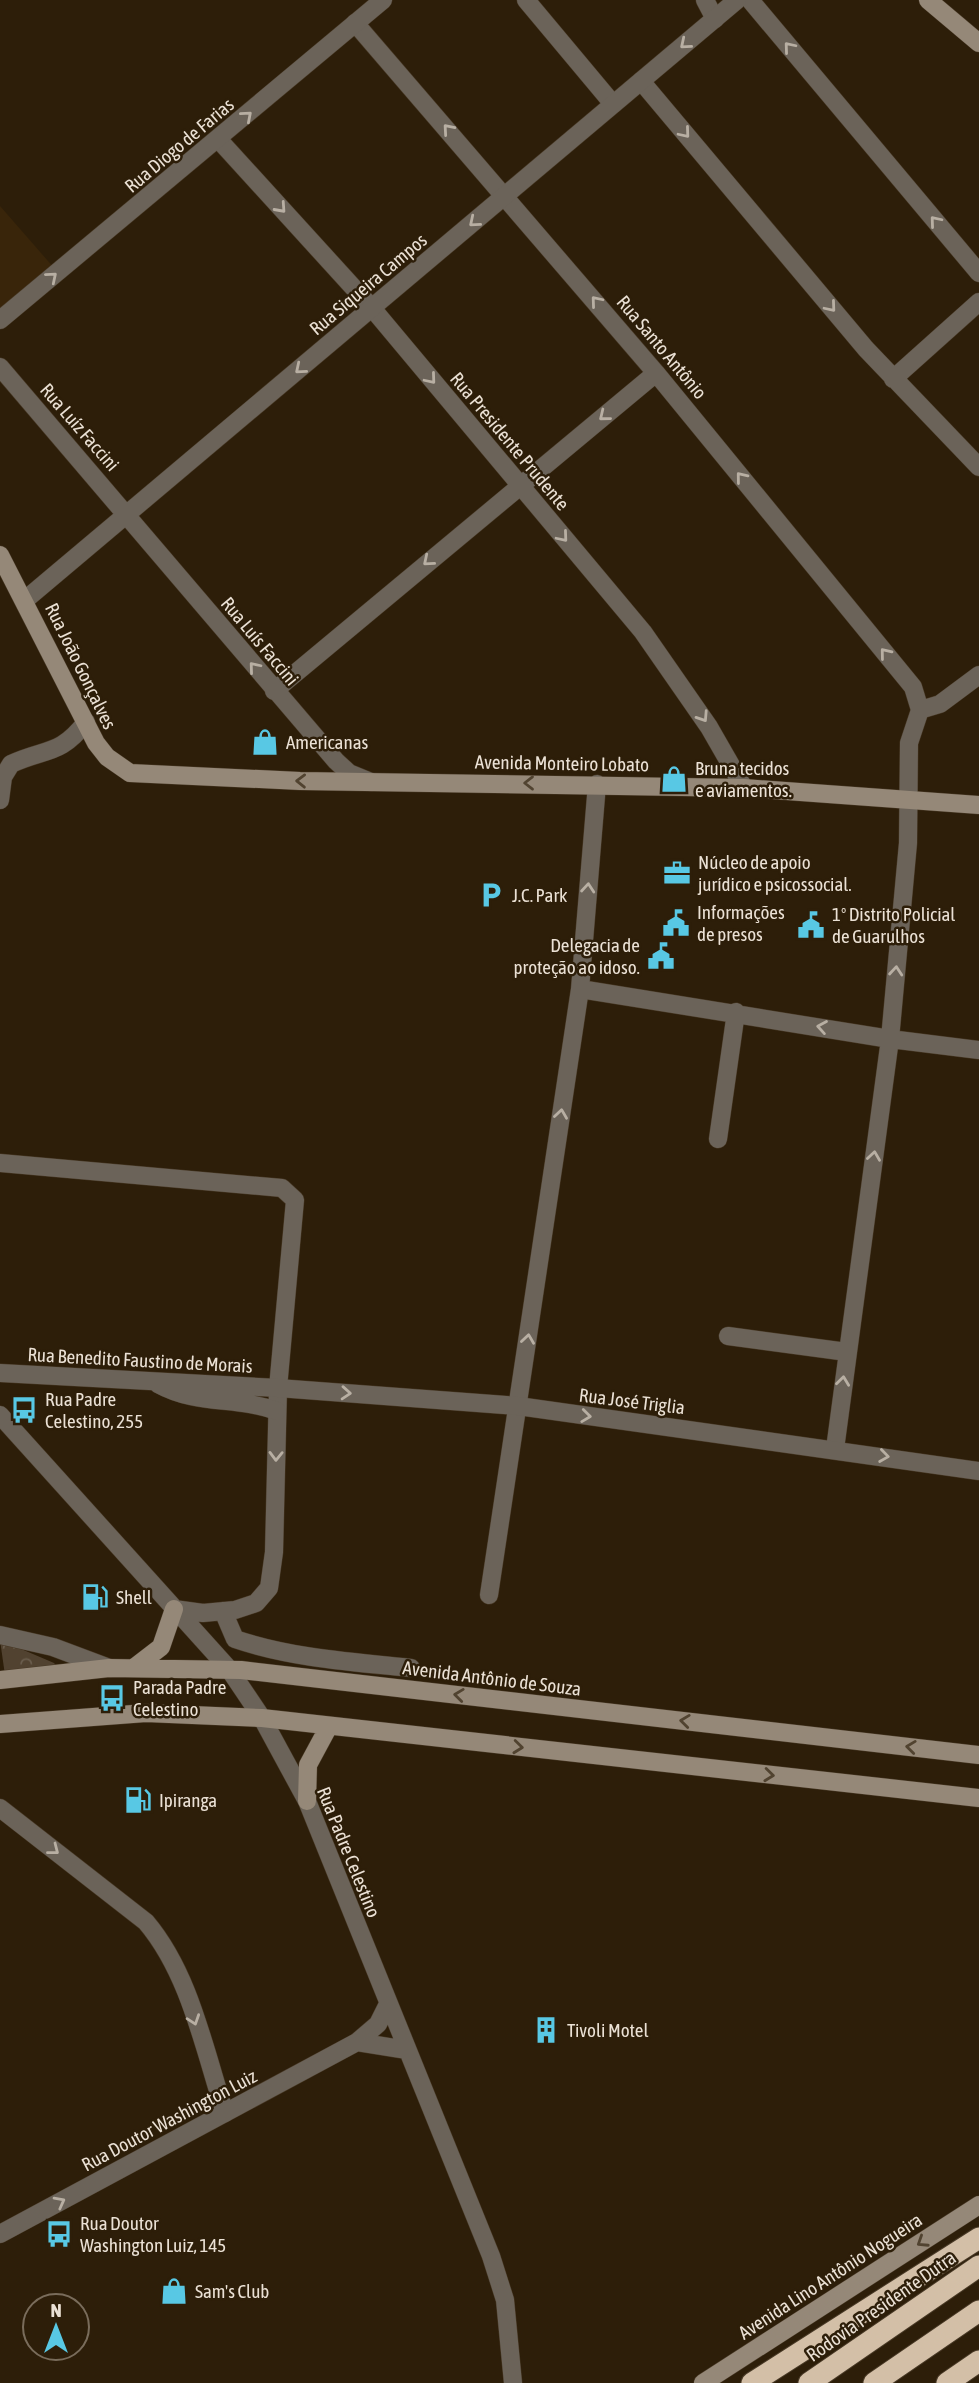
<svg xmlns="http://www.w3.org/2000/svg" width="979" height="2383" viewBox="0 0 979 2383" font-family="'Asap Condensed',sans-serif">
	<defs>
		<pattern id="park-crowns" width="20" height="18" patternUnits="userSpaceOnUse" patternTransform="scale(1.75)"><rect width="20" height="18" fill="#514230"/><path d="M2 6a3 3 0 1 1 6 0M12 15a3 3 0 1 1 6 0" fill="none" stroke="#6a5d4d"/></pattern>
	</defs>
	<rect width="100%" height="100%" fill="#2d1e09"/>
	<path fill="#39250a" d="M0 206 55 269 0 317Z"/>
	<path fill="url(#park-crowns)" d="M0 1640 54 1663 58 1668 5 1675Z"/>
	<g fill="none" stroke-linecap="round" stroke-linejoin="round">
		<defs>
			<path id="minor" d="M526 0 613 104
				M705 0 715 19
				M750 0 979 273
				M355 23 656 373 913 687 920 710
				M641 81 866 349 979 467
				M219 140 372 308 643 632 709 727 744 788
				M893 379 979 302
				M274 691 656 373
				M920 710 940 704 979 675
				M580 989 890 1039 979 1050
				M718 1139 736 1012
				M0 1163 282 1188 295 1200 278 1388 274 1552 269 1588 256 1603 235 1610 203 1613 174 1609
				M728 1336 847 1352
				M0 1415 229 1669
				M835 1449 890 1039 908 843 909 743 920 710
				M489 1595 580 989 597 784
				M223 1611 235 1639C291 1658 352 1662 411 1668
				M0 1635 53 1647 109 1668
				M0 1808 146 1922C190 1974 204 2049 225 2113"/>
			<path id="tertiary" d="M0 320 383 0
				M0 367 336 761 349 773 371 782
				M25 600 737 0
				M0 800 3 777 11 764C45 748 60 756 86 722
				M0 1373 278 1388 518 1406 979 1471
				M158 1384C198 1406 235 1396 277 1411
				M229 1669 262 1718 307 1801 491 2256 505 2300 513 2383
				M357 2042 407 2050
				M0 2234 357 2042 378 2024 388 2004"/>
			<path id="secondary" d="M928 0 979 43
				M0 555 96 743 107 757 130 773 300 781 744 788 979 805
				M135 1667 161 1647 174 1609
				M0 1680 109 1668 241 1670 979 1755
				M0 1724 146 1713 262 1718 979 1798
				M307 1801 308 1765 329 1726
				M703 2383 979 2205"/>
			<path id="motorway" d="M752 2383 979 2238
				M809 2383 979 2266
				M874 2383 979 2311
				M947 2383 979 2361"/>
		</defs>
		<use href="#minor" stroke="#483926" stroke-width="19"/>
		<use href="#tertiary" stroke="#483926" stroke-width="19"/>
		<use href="#secondary" stroke="#483926" stroke-width="19"/>
		<use href="#motorway" stroke="#483926" stroke-width="23"/>
		<use href="#minor" stroke="#6b6359" stroke-width="18"/>
		<use href="#tertiary" stroke="#6b6359" stroke-width="18"/>
		<use href="#secondary" stroke="#958878" stroke-width="18"/>
		<use href="#motorway" stroke="#d3bfa7" stroke-width="21"/>
	</g>
	<defs><path id="oneway-chevron" d="M-2-3.5L2.5 0L-2 3.5" fill="none" stroke-width="1.6" stroke-linecap="round" stroke-linejoin="round" transform="scale(1.75)"/></defs>
	<g stroke="#b8afa3">
		<use href="#oneway-chevron" transform="translate(685 44) rotate(140)"/>
		<use href="#oneway-chevron" transform="translate(789 47) rotate(-130)"/>
		<use href="#oneway-chevron" transform="translate(247 116) rotate(-41)"/>
		<use href="#oneway-chevron" transform="translate(448 129) rotate(-131)"/>
		<use href="#oneway-chevron" transform="translate(685 133) rotate(50)"/>
		<use href="#oneway-chevron" transform="translate(281 208) rotate(48)"/>
		<use href="#oneway-chevron" transform="translate(935 221) rotate(-130)"/>
		<use href="#oneway-chevron" transform="translate(474 222) rotate(140)"/>
		<use href="#oneway-chevron" transform="translate(52 277) rotate(-40)"/>
		<use href="#oneway-chevron" transform="translate(596 301) rotate(-130)"/>
		<use href="#oneway-chevron" transform="translate(831 307) rotate(50)"/>
		<use href="#oneway-chevron" transform="translate(300 369) rotate(140)"/>
		<use href="#oneway-chevron" transform="translate(431 379) rotate(50)"/>
		<use href="#oneway-chevron" transform="translate(604 416) rotate(141)"/>
		<use href="#oneway-chevron" transform="translate(741 477) rotate(-129)"/>
		<use href="#oneway-chevron" transform="translate(563 537) rotate(50)"/>
		<use href="#oneway-chevron" transform="translate(428 561) rotate(140)"/>
		<use href="#oneway-chevron" transform="translate(885 653) rotate(-129)"/>
		<use href="#oneway-chevron" transform="translate(254 667) rotate(-130)"/>
		<use href="#oneway-chevron" transform="translate(703 717) rotate(57)"/>
		<use href="#oneway-chevron" transform="translate(588 888) rotate(-85)"/>
		<use href="#oneway-chevron" transform="translate(896 971) rotate(-85)"/>
		<use href="#oneway-chevron" transform="translate(822 1027) rotate(-170)"/>
		<use href="#oneway-chevron" transform="translate(561 1114) rotate(-82)"/>
		<use href="#oneway-chevron" transform="translate(874 1156) rotate(-82)"/>
		<use href="#oneway-chevron" transform="translate(528 1339) rotate(-82)"/>
		<use href="#oneway-chevron" transform="translate(843 1381) rotate(-83)"/>
		<use href="#oneway-chevron" transform="translate(346 1393) rotate(4)"/>
		<use href="#oneway-chevron" transform="translate(586 1416) rotate(7)"/>
		<use href="#oneway-chevron" transform="translate(276 1456) rotate(91)"/>
		<use href="#oneway-chevron" transform="translate(884 1456) rotate(8)"/>
		<use href="#oneway-chevron" transform="translate(54 1850) rotate(38)"/>
		<use href="#oneway-chevron" transform="translate(194 2020) rotate(71)"/>
		<use href="#oneway-chevron" transform="translate(60 2202) rotate(-28)"/>
	</g>
	<g stroke="#514330">
		<use href="#oneway-chevron" transform="translate(301 781) rotate(-179)"/>
		<use href="#oneway-chevron" transform="translate(529 783) rotate(-180)"/>
		<use href="#oneway-chevron" transform="translate(459 1695) rotate(-173)"/>
		<use href="#oneway-chevron" transform="translate(685 1721) rotate(-173)"/>
		<use href="#oneway-chevron" transform="translate(518 1747) rotate(6)"/>
		<use href="#oneway-chevron" transform="translate(911 1747) rotate(-173)"/>
		<use href="#oneway-chevron" transform="translate(769 1775) rotate(6)"/>
		<use href="#oneway-chevron" transform="translate(922 2242) rotate(147)"/>
	</g>
	<defs>
		<symbol id="shop-bare" viewBox="-9 -9 18 18"><path d="M-5-2.5h2.3a2.7 3.5 0 0 1 5.4 0H5L5.5 6h-11ZM-1.5-2.5h3a1.5 2.3 0 0 0-3 0Z" fill="#58c8e4" stroke="#2d1e09" stroke-width="2.5" paint-order="stroke"/></symbol>
		<symbol id="office-bare" viewBox="-9 -9 18 18"><path d="M-6-3h4V-5.5h4V-3h4V5H-6ZM-1-4.5V-3h2v-1.5ZM-6 0V1H6V0Z" fill="#58c8e4" stroke="#2d1e09" stroke-width="2.5" paint-order="stroke"/></symbol>
		<symbol id="parking-bare" viewBox="-9 -9 18 18"><path d="M-3.5-5.5H1a3.5 3.5 0 0 1 0 7H-1V5.5H-3.5ZM-1-3.4V-.6H.8a1.4 1.4 0 0 0 0-2.8Z" fill="#58c8e4" stroke="#2d1e09" stroke-width="2.5" paint-order="stroke"/></symbol>
		<symbol id="civic-bare" viewBox="-9 -9 18 18"><path d="M-.6-6.5H3V-4.5H.6V-3L4-1V1h2V6H-6V1h2V-1L-.6-3ZM-1.2 2.5V6h2.4V2.5Z" fill="#58c8e4" stroke="#2d1e09" stroke-width="2.5" paint-order="stroke"/></symbol>
		<symbol id="bus-bare" viewBox="-9 -9 18 18"><path d="M-5-6H5V4H4V6H2V4H-2V6H-4V4H-5ZM-3.5-4V0h7V-4ZM-3.5 1.2v1.5H-2V1.2ZM2 1.2v1.5H3.5V1.2Z" fill="#58c8e4" stroke="#2d1e09" stroke-width="2.5" paint-order="stroke"/></symbol>
		<symbol id="fuel-bare" viewBox="-9 -9 18 18"><path d="M-5.5-6h7V0h2V4h1.3V-2.5L3-4.5l.8-.8L6-3V5H2.5V1h-1V6h-7ZM-4.2-4.7v3.2H.2V-4.7Z" fill="#58c8e4" stroke="#2d1e09" stroke-width="2.5" paint-order="stroke"/></symbol>
		<symbol id="building-bare" viewBox="-9 -9 18 18"><path d="M-4-6H4V6H1V3H-1V6H-4ZM-2.5-4.3h1.7v1.8h-1.7ZM.8-4.3h1.7v1.8H.8ZM-2.5-1h1.7V.8h-1.7ZM.8-1h1.7V.8H.8Z" fill="#58c8e4" stroke="#2d1e09" stroke-width="2.5" paint-order="stroke"/></symbol>
	</defs>
	<g fill-rule="evenodd">
		<use href="#shop-bare" x="246" y="723" width="38" height="38"/>
		<use href="#shop-bare" x="655" y="760" width="38" height="38"/>
		<use href="#office-bare" x="658" y="854" width="38" height="38"/>
		<use href="#parking-bare" x="472" y="876" width="38" height="38"/>
		<use href="#civic-bare" x="657" y="904" width="38" height="38"/>
		<use href="#civic-bare" x="792" y="906" width="38" height="38"/>
		<use href="#civic-bare" x="642" y="937" width="38" height="38"/>
		<use href="#bus-bare" x="5" y="1391" width="38" height="38"/>
		<use href="#fuel-bare" x="76" y="1578" width="38" height="38"/>
		<use href="#bus-bare" x="93" y="1679" width="38" height="38"/>
		<use href="#fuel-bare" x="119" y="1781" width="38" height="38"/>
		<use href="#building-bare" x="527" y="2011" width="38" height="38"/>
		<use href="#bus-bare" x="40" y="2215" width="38" height="38"/>
		<use href="#shop-bare" x="155" y="2272" width="38" height="38"/>
	</g>
	<g text-anchor="middle" dominant-baseline="central" stroke-width="5" stroke-linejoin="round" paint-order="stroke">
		<g font-size="19" fill="#ebe1d5" stroke="#2d1e09">
			<text transform="translate(179 145) rotate(-40)">Rua Diogo de Farias</text>
			<text transform="translate(368 284) rotate(-40)">Rua Siqueira Campos</text>
			<text transform="translate(662 347) rotate(50)">Rua Santo Antônio</text>
			<text transform="translate(80 427) rotate(49)">Rua Luíz Faccini</text>
			<text transform="translate(510 441) rotate(50)">Rua Presidente Prudente</text>
			<text transform="translate(260 641) rotate(50)">Rua Luís Faccini</text>
			<text transform="translate(81 666) rotate(64)">Rua João Gonçalves</text>
			<text transform="translate(562 763) rotate(1)">Avenida Monteiro Lobato</text>
			<text transform="translate(140 1360) rotate(3)">Rua Benedito Faustino de Morais</text>
			<text transform="translate(632 1401) rotate(7)">Rua José Triglia</text>
			<text transform="translate(492 1678) rotate(7)">Avenida Antônio de Souza</text>
			<text transform="translate(349 1852) rotate(68)">Rua Padre Celestino</text>
			<text transform="translate(169 2120) rotate(-28)">Rua Doutor Washington Luiz</text>
			<text transform="translate(830 2276) rotate(-33)">Avenida Lino Antônio Nogueira</text>
			<text transform="translate(881 2306) rotate(-35)">Rodovia Presidente Dutra</text>
		</g>
		<g font-size="19" fill="#ebe1d5" stroke="#2d1e09" text-anchor="start">
			<text x="286" y="742">Americanas</text>
			<text x="695" y="768">Bruna tecidos<tspan x="695" dy="22">e aviamentos.</tspan></text>
			<text x="698" y="862">Núcleo de apoio<tspan x="698" dy="22">jurídico e psicossocial.</tspan></text>
			<text x="512" y="895">J.C. Park</text>
			<text x="697" y="912">Informações<tspan x="697" dy="22">de presos</tspan></text>
			<text x="832" y="914">1º Distrito Policial<tspan x="832" dy="22">de Guarulhos</tspan></text>
			<text x="640" y="945" text-anchor="end">Delegacia de<tspan x="640" dy="22">proteção ao idoso.</tspan></text>
			<text x="45" y="1399">Rua Padre<tspan x="45" dy="22">Celestino, 255</tspan></text>
			<text x="116" y="1597">Shell</text>
			<text x="133" y="1687">Parada Padre<tspan x="133" dy="22">Celestino</tspan></text>
			<text x="159" y="1800">Ipiranga</text>
			<text x="567" y="2030">Tivoli Motel</text>
			<text x="80" y="2223">Rua Doutor<tspan x="80" dy="22">Washington Luiz, 145</tspan></text>
			<text x="195" y="2291">Sam's Club</text>
		</g>
	</g>
	<g transform="translate(56 2327)"><circle r="33" fill="#2d1e09" stroke="#796c5b" stroke-width="2"/>
	<path d="M0-5L12 26L0 18L-12 26Z" fill="#58c8e4"/>
	<text y="-10" font-size="19" font-weight="bold" text-anchor="middle" fill="#ebe1d5">N</text>
	</g>
</svg>
